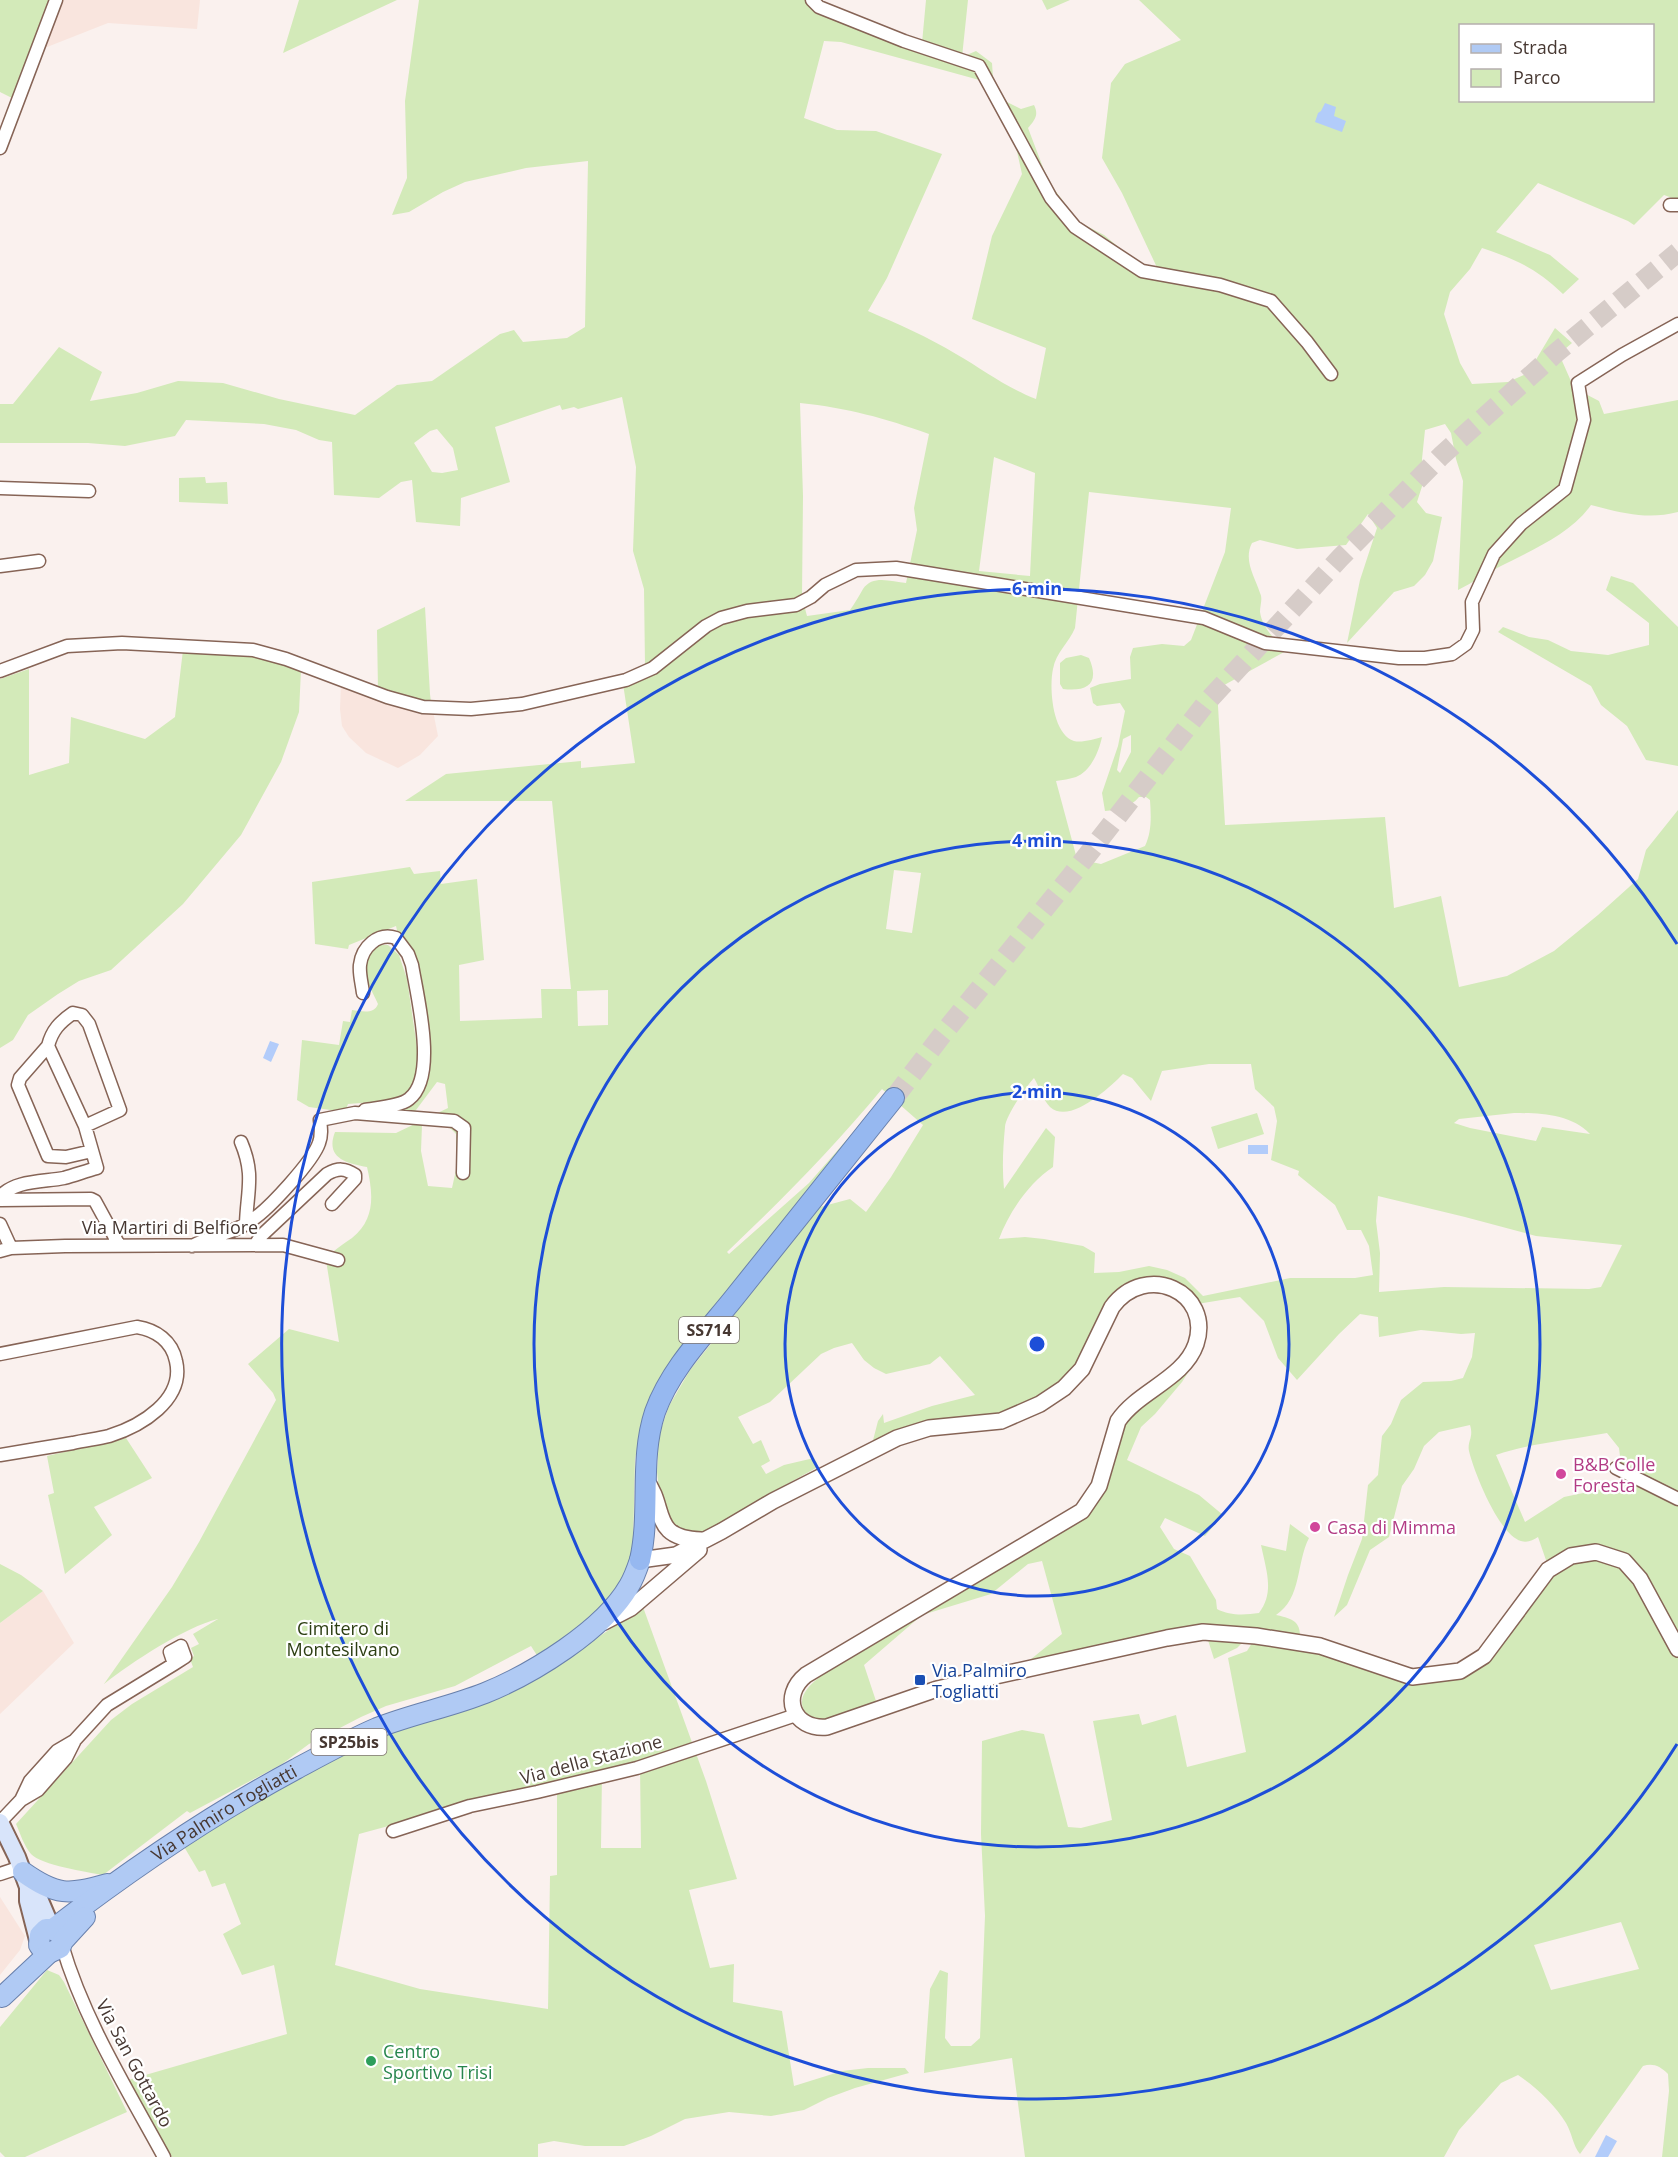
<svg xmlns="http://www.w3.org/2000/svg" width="1678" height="2157" viewBox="0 0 1678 2157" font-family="'Open Sans',sans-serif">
	<rect width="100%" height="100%" fill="#faf1ee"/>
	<path fill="#f9e5de" d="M61 0H200L197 29 108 23 42 49Z
		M341 684 433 711 438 736 420 755 398 768 366 753 349 737 342 726 340 709Z
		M43 1591 74 1643 0 1714V1623Z
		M0 1897 25 1936 20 1950 0 1975Z"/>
	<path fill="#d3eab9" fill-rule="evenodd" d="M0 0H49L12 98 0 92Z
		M299 0H397L283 53Z
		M419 0H810L817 14 850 25 922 43 926 0H968L962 57 976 51 992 63 993 78 1007 102 1021 109 1034 105C1039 115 1035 120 1028 128L1044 170 1054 189 1079 222 1104 235 1139 264 1161 276 1122 193 1102 158 1111 83 1125 64 1181 40 1139 0H1678V200L1664 195 1634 225 1628 221 1538 183 1496 232 1550 255 1579 279 1563 294C1536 268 1517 260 1482 248L1470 269 1450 292 1444 314 1460 363 1472 384 1508 382 1528 373 1555 328 1572 343 1559 354 1574 388 1599 401 1604 414 1678 400V512C1648 520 1621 513 1591 505 1571 534 1530 551 1499 567 1485 574 1472 583 1458 590L1463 481 1456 459 1451 433 1445 424 1425 430 1422 459 1425 477 1417 502 1426 513 1442 517 1433 561 1425 575 1414 586 1394 592 1347 643 1360 580 1377 528 1368 514 1346 545 1297 549 1260 540 1252 543C1243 560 1255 577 1260 593 1263 599 1260 605 1260 612 1262 627 1275 640 1286 651L1217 689 1225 825 1385 817 1394 908 1441 896 1459 987 1507 976 1554 951 1598 915 1638 879 1646 850 1678 810V2157H1662L1669 2091 1668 2074C1660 2066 1653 2063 1643 2066L1580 2154C1573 2146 1572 2133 1566 2123 1555 2105 1536 2087 1518 2075L1501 2083 1459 2130 1444 2157H1025L1012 2058 924 2073 930 1989 940 1970 948 1973 945 2038 951 2046H971L980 2038 985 1916 981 1834 982 1741 1022 1730 1044 1734 1068 1827 1081 1828 1112 1820 1093 1721 1139 1714 1142 1725 1176 1715 1187 1767 1246 1752 1228 1658 1247 1651 1252 1643 1319 1649 1412 1679 1461 1674 1547 1563 1538 1537C1533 1540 1528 1543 1521 1541 1499 1535 1474 1472 1469 1451 1467 1441 1474 1438 1470 1425L1439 1432 1424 1446 1414 1469 1402 1486 1389 1537 1370 1550 1347 1605 1334 1617 1348 1575 1362 1539 1368 1485 1378 1475 1382 1436 1391 1424 1401 1400 1423 1382 1451 1381 1463 1378 1472 1357 1475 1333 1461 1334 1421 1330 1379 1337 1378 1317 1360 1314 1339 1334 1297 1380 1278 1358 1264 1321 1240 1297 1197 1304 1196 1360 1182 1382 1155 1414 1141 1427 1127 1460 1199 1495 1223 1515 1205 1536 1165 1518 1160 1527 1174 1549 1190 1556 1216 1600 1217 1609C1230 1616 1245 1615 1259 1613 1275 1592 1266 1570 1261 1545L1286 1551 1290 1524 1309 1538C1296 1563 1302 1598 1276 1615 1289 1618 1300 1620 1300 1635L1259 1630 1020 1668 1062 1634 1042 1561 1028 1564 991 1594 922 1615 864 1665 877 1704C861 1709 844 1717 828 1720 821 1722 812 1720 807 1714 787 1692 832 1669 847 1658L1083 1513 1120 1423 1195 1352 1196 1304 1137 1281 1073 1371 1057 1387 1009 1413 871 1448 878 1421 883 1414 884 1423 932 1406 975 1395 940 1356 930 1364 886 1374 874 1368 864 1360 852 1343 834 1348 821 1354 770 1402 738 1417 753 1444 761 1440 770 1461 761 1466 766 1474 784 1465 814 1458 817 1463 816 1468 753 1503 702 1534 680 1533 661 1507 657 1472 659 1435 669 1406 690 1370 820 1207 850 1199 866 1212 891 1177 923 1125 882 1089C834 1147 782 1200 727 1252L729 1254 809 1183 884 1097 641 1430 635 1459 633 1547C630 1557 628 1569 623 1578 604 1611 567 1633 538 1657L531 1646 455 1686 386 1706 361 1717 309 1744 282 1764 190 1813 187 1811 103 1875C87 1872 41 1865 31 1854 24 1846 20 1833 16 1824L111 1720 132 1704 193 1667 190 1659 194 1656 191 1648 199 1644 193 1634 218 1619C185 1627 132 1662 104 1684L172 1587 199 1542 276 1400 273 1393 248 1364 289 1329 339 1342 326 1260C333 1250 342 1245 352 1238 376 1219 373 1193 367 1167 346 1163 325 1158 335 1132L396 1133 448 1108 445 1084 437 1082 413 1114 403 1111 417 1102 424 1092 429 1065 396 926 349 945 348 949 315 944 312 882 410 867 414 874 440 871 441 884 477 879 484 960 459 965 460 1021 542 1018 541 989H571L552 801H405L446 774 581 761V768L635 763 622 677 645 665 644 589 633 551 636 467 622 397 578 409 574 407 562 410 560 405 495 427 510 482 461 498 460 526 416 522 412 480 401 482 379 498 334 495 332 442 319 440 296 430 264 424 186 420 175 436 125 446 88 443H0V404H13L59 347 102 372 90 401 137 393 178 381 223 383 279 399 355 415 397 385 432 381 500 334 514 330 523 342 567 338 585 327 588 161 526 168 465 182 443 192 409 212 392 215 407 178 405 101ZM1460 26H1652V100H1460ZM824 41 841 42 983 81 1012 129 1022 174 992 236 972 319 1046 348 1036 399C1005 387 984 370 956 354 928 337 898 324 868 311L887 278 942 154 876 131 837 130 804 118ZM800 403C848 408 884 418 929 434L914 508 917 530 906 583C892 582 873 574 863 589 859 596 855 603 850 610L807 616 802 597 803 496ZM437 429 453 448 458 470 442 473 432 472 414 443 430 431ZM994 457 1035 473 1030 576 979 571ZM1089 492 1231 508 1225 552 1191 640 1184 646 1162 644 1133 648 1130 657 1131 679 1100 684 1090 688 1093 703 1097 706 1120 703 1125 711 1118 746 1102 793 1105 811C1118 810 1131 807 1139 797H1146L1150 800C1151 816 1152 831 1145 846L1101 864 1077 859 1056 781C1062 780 1070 779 1076 777 1091 771 1099 751 1102 737 1094 739 1082 743 1074 741 1052 734 1049 687 1053 669 1056 652 1069 643 1075 628ZM1131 735V752L1120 773 1117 770 1123 739ZM894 870 921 873 912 933 886 929ZM608 990V1025L578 1026 577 991ZM1209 1064H1251L1255 1089 1274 1107 1277 1121 1271 1160 1299 1171 1298 1175 1335 1205 1347 1230H1361L1369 1246 1373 1275 1355 1278H1290L1203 1296 1185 1278 1167 1270 1149 1266 1119 1272 1094 1273 1095 1253 1083 1246 1044 1239 1025 1237 999 1239C1009 1212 1029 1183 1053 1167L1055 1137 1046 1128 1004 1189C1002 1169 1003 1147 1005 1127 1005 1117 1027 1085 1034 1078 1039 1086 1043 1100 1050 1107 1070 1125 1109 1088 1123 1074L1132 1078 1151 1101 1162 1071ZM1514 1113C1540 1113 1571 1114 1590 1134L1542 1127 1536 1141 1470 1128 1454 1123 1459 1119ZM422 1125C435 1124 448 1123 456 1134V1170L452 1188 428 1186 421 1151ZM1378 1196 1465 1217 1536 1236 1622 1245 1601 1287 1589 1289 1444 1287 1379 1292 1380 1253 1376 1221ZM1607 1433 1619 1448 1623 1481 1607 1488 1564 1497 1525 1522 1496 1455C1531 1443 1570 1440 1607 1433ZM1621 1922 1639 1969 1551 1990 1534 1945Z
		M1042 0H1070L1047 10Z
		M205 477 206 483 227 482 228 504 179 502V478Z
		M1611 576 1633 583 1678 627V766L1646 760 1627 726 1601 705 1591 686 1498 632 1503 627 1529 637 1548 640 1571 651 1608 655 1649 645V623L1606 590Z
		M425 607 430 694 431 702H420L378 690 377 630Z
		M183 650 252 654 301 670 299 712 281 762 241 835 183 904 111 970 79 981 58 994 28 1015 13 1040 0 1048V679L29 669V775L69 763 71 717 145 739 175 717Z
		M1081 655 1089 658C1100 683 1088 692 1063 689L1060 684V663L1066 658Z
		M379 945H388L399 955 407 979 419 1061 414 1086 406 1096 398 1100 348 1104 345 1112 309 1107 297 1100 302 1040 339 1045 343 1021 350 1022 352 1010C361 1011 374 1015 378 1004 368 981 352 963 379 945Z
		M1257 1113 1264 1134 1218 1149 1211 1127Z
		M126 1438 152 1478 94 1507 112 1535 65 1574 48 1495 54 1493 47 1456Z
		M0 1564 21 1575 43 1591 0 1623Z
		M643 1607 706 1781 737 1879 689 1890 710 1968 734 1964 733 2002 782 2011 794 2086 842 2071 868 2068H905L909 2073 855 2088 828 2098 804 2110 771 2116 729 2112 685 2119 651 2136 624 2146H585L554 2141 538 2144V2157H172L128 2080 287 2034 274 1965 242 1975 223 1934 241 1924 225 1883 212 1887 205 1870 199 1872 183 1845 234 1811 378 1732 542 1675ZM640 1765 641 1848H601L602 1773ZM557 1784V1875L550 1876 548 2009 420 1989 335 1965 359 1834 473 1803Z
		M1207 1637 1243 1642 1237 1648 1214 1659Z
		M47 1970 59 1975 64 1982 127 2112 25 2157H5L0 2152V2027Z"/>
	<path fill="#b2ccfa" d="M1325 103 1336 107 1334 116 1346 121 1342 132 1315 122 1318 113 1321 111Z
		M270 1041 279 1044 271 1062 263 1058Z
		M1248 1145H1268V1154H1248Z
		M1606 2135 1617 2141 1608 2157H1595Z"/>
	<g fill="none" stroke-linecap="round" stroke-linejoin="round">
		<path stroke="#d6ccc8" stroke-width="20" stroke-dasharray="20 10" stroke-linecap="butt" d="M894 1098 942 1035 1071 876 1206 703 1340 558 1441 456 1557 352 1678 252"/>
		<defs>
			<path id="minor" d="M812 0 819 7 904 41 979 66 1051 198 1075 227 1142 271 1220 285 1271 301 1307 342 1331 374
				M0 148 56 0
				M1670 205H1678
				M0 488 89 491
				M0 566 39 561
				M0 671 67 646 122 643 253 650 286 659 387 697 423 707 471 709 522 704 626 680 653 668 706 626 721 618 747 611 796 605 811 597 825 585 856 570 896 568 1204 618 1265 643 1399 658H1425L1452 654 1466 644 1473 630 1472 602 1494 554 1521 524 1565 489 1584 420 1578 383 1622 355 1678 324
				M363 993C362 984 359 974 360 965 362 947 378 932 396 938L408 954 412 965C417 996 438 1077 409 1099 401 1106 376 1108 365 1110
				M48 1046 20 1078 18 1085 48 1156 66 1157 92 1151
				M241 1142C255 1175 247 1191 246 1224
				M0 1197C14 1180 44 1182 64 1178 75 1175 86 1171 97 1168L85 1126 48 1046C52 1030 60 1022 73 1013L82 1015 89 1024 120 1110 85 1126
				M0 1200 91 1199 95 1201 119 1245
				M0 1224 11 1248
				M255 1245 261 1236 327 1174C338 1168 345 1168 355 1175V1179L332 1204
				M192 1246C211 1236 235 1233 252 1220 269 1209 313 1161 319 1143 322 1135 321 1128 320 1120L355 1113 454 1121 464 1128 463 1173
				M0 1251 11 1248 65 1246 283 1245 338 1260
				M0 1354 137 1327C156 1330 172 1341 176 1361 185 1400 141 1426 109 1436 98 1439 85 1440 73 1443 49 1447 24 1451 0 1455
				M1616 1468 1678 1499
				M21 1800 38 1790 66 1758 75 1740 107 1705 174 1664 185 1657 181 1646 170 1652 174 1664
				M0 1822 21 1800 30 1781 57 1751 74 1741
				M393 1831 470 1806 537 1792 637 1768 796 1715
				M0 1874 21 1867
				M62 1945C84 2020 127 2089 164 2157"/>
			<path id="tertiary" d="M645 1479C668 1508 649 1538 701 1540
				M640 1560 676 1555 722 1531 773 1501 897 1438 929 1428 1001 1421 1040 1404 1064 1388 1082 1369 1112 1307C1146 1261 1213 1292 1196 1344 1184 1379 1138 1391 1118 1421L1099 1486 1082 1511 806 1675C780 1696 793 1730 827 1727L937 1689 1167 1638 1203 1632 1256 1636 1320 1646 1412 1677 1460 1671 1484 1656 1548 1570 1571 1556 1596 1552 1624 1561 1640 1579 1678 1649
				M604 1622 631 1608 699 1550"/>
			<path id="secondary" d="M0 1822 17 1857 28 1887V1901L38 1940
				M28 1887 38 1896 52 1929"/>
			<g id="primary">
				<path d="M23 1872C57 1896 68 1895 107 1884"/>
				<path id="s1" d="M53 1929C130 1870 210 1815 296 1769 322 1755 349 1740 377 1728 412 1714 450 1707 485 1693 532 1674 604 1630 629 1586 634 1578 637 1569 640 1560"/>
				<path d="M49 1953 44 1952 39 1945 40 1935 46 1929H52L61 1935"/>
				<path d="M2 1997 49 1953 60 1948 63 1941 85 1917"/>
			</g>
			<path id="trunk" d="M640 1560C651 1512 639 1460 655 1412 671 1367 709 1330 738 1293 790 1228 842 1163 894 1098"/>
		</defs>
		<use href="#minor" stroke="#866456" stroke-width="15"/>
		<use href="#tertiary" stroke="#866456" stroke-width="18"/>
		<use href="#secondary" stroke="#866456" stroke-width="20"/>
		<use href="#primary" stroke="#6980ac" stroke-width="22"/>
		<use href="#trunk" stroke="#6980ac" stroke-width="22"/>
		<use href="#minor" stroke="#fff" stroke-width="12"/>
		<use href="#tertiary" stroke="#fff" stroke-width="15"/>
		<use href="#secondary" stroke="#d8e4fa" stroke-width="16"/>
		<use href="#primary" stroke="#b0caf4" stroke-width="20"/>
		<use href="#trunk" stroke="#96b8f0" stroke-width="20"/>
	</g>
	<g fill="none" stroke="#1d4ed8" stroke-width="3">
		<circle cx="1037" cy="1344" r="252"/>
		<circle cx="1037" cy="1344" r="503"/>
		<path d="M1677 1744A755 755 0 1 1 1677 944"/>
	</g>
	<g fill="#d1479c" stroke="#fff" stroke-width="2">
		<circle cx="1561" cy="1474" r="6"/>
		<circle cx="1315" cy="1527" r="6"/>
	</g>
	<rect fill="#1a4fb4" stroke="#fff" stroke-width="2" x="914" y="1674" width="12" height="12" rx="3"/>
	<circle fill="#2e9e5b" stroke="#fff" stroke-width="2" cx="371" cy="2061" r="6"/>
	<g text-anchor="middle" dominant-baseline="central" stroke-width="4.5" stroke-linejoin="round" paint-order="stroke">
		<g fill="#fff" stroke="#7e7470" stroke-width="1.5">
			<rect x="679" y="1317" width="60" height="26" rx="4.5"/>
			<rect x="311.5" y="1729" width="75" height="26" rx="4.5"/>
		</g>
		<g font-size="16" font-weight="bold" fill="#473832">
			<text x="709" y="1330">SS714</text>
			<text x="349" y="1742">SP25bis</text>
		</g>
		<g font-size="18" fill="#473832" stroke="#fff">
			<text x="170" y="1227">Via Martiri di Belfiore</text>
			<text transform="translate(591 1759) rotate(-15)">Via della Stazione</text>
			<text stroke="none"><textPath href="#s1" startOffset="207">Via Palmiro Togliatti</textPath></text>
			<text transform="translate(135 2063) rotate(62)">Via San Gottardo</text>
		</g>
		<g font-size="18" fill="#b23c85" stroke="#fff" text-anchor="start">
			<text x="1573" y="1464">B&amp;B Colle<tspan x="1573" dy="21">Foresta</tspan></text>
			<text x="1327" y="1527">Casa di Mimma</text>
		</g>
		<g font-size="18" fill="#2d3f13" stroke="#fff">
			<text x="343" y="1628">Cimitero di<tspan x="343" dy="21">Montesilvano</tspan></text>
		</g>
		<g font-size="18" fill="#164399" stroke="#fff" text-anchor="start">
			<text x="932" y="1670">Via Palmiro<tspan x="932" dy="21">Togliatti</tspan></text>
		</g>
		<g font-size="18" fill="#27864d" stroke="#fff" text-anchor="start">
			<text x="383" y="2051">Centro<tspan x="383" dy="21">Sportivo Trisi</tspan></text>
		</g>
	</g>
	<circle cx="1037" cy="1344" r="9" fill="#1d4ed8" stroke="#fff" stroke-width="3"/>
	<g font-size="18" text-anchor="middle" font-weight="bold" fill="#1d4ed8" stroke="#fff" stroke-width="4.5" stroke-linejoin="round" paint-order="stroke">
		<text x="1037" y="595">6 min</text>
		<text x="1037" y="847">4 min</text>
		<text x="1037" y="1098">2 min</text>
	</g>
	<rect x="1459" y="24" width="195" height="78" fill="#ffffff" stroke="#b5afad" stroke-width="1.5"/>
	<rect x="1471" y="44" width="30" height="9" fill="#b0caf4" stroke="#b5afad" stroke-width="1.5"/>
	<text x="1513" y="54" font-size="18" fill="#473832">Strada</text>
	<rect x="1471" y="69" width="30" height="18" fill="#d3eab9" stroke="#b5afad" stroke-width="1.5"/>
	<text x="1513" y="84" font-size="18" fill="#473832">Parco</text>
</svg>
